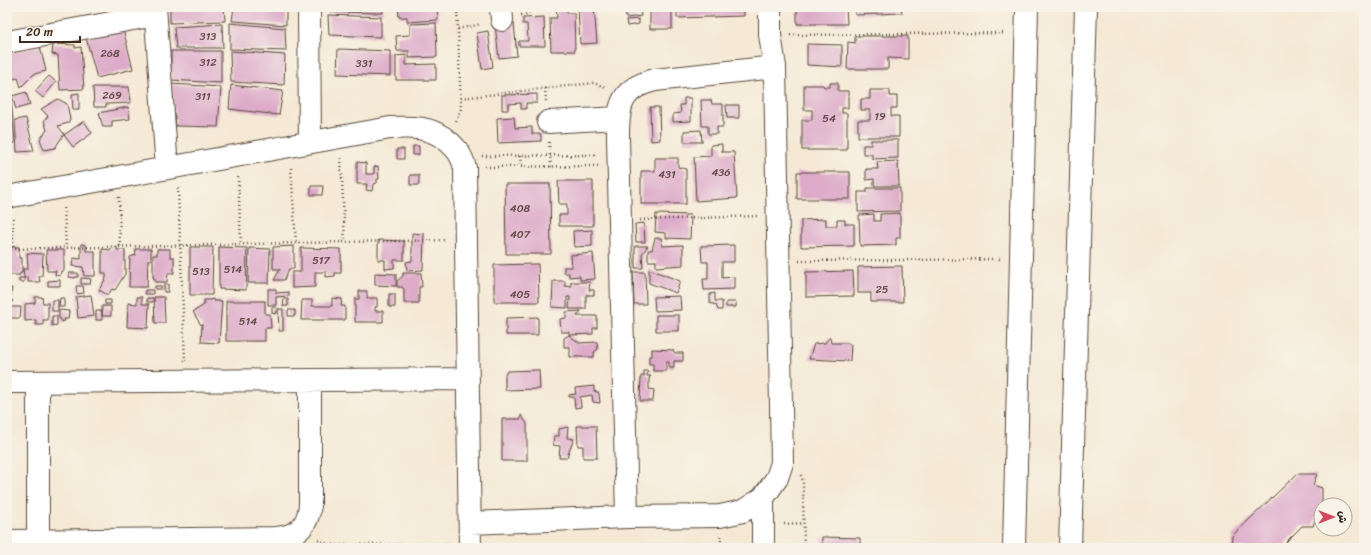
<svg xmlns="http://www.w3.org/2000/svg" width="1371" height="555" viewBox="0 0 1371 555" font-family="Sriracha,'Playpen Sans Arabic',sans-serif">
	<rect width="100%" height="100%" fill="#f7f3e8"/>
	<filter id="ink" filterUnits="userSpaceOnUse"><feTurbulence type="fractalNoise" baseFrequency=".025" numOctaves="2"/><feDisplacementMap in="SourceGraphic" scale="8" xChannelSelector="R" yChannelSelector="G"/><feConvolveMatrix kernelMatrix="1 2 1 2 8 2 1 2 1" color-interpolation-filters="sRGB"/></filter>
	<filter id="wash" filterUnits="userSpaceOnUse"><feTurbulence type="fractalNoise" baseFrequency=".012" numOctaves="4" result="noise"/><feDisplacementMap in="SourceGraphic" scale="16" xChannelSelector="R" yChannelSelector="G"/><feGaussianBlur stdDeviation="0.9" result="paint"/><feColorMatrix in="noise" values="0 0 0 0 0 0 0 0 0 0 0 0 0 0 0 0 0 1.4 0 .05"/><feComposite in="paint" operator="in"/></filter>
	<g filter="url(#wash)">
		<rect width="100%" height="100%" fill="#f5e9d5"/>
		<g id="blocks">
			<path fill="#ddabc9" d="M170 7H224L225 21 170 23Z
				M234 7H286V25L232 21Z
				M330 7H383V13L330 12Z
				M398 7H437L438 20 407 22V17H399Z
				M556 7H567V13H574L575 51H551L550 18H557Z
				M605 7H613V11H605Z
				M650 7H672V29H650Z
				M677 7H744V16L677 18Z
				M797 7H846L847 24H797Z
				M855 7H901L902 13 855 15Z
				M594 8 597 43 580 44 578 9Z
				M640 10 641 16 626 18 625 12Z
				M328 15 381 17V37L329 35Z
				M544 17 545 46H519V41H528L527 24H523V18Z
				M639 19V24L627 26 626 20Z
				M230 23 285 28 286 51 230 49Z
				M436 23 437 57 409 58V51H397L396 36 410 35V24Z
				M514 23 517 56 499 58 495 25Z
				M222 24 223 48H176L174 27Z
				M123 29 133 69 97 78 86 38Z
				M488 31 493 67 482 69 477 33Z
				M855 36H908V59L888 58V69H847L848 42 855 43Z
				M53 44 75 45V48L81 47 84 89 60 90 58 55 52 54Z
				M807 44 842 45V67L807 65Z
				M40 46 46 71 34 74 21 87 18 78 12 79 7 59V54Z
				M338 49 390 51V76L337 74Z
				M171 51H221V83L171 80Z
				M230 51 285 55 284 85 231 82Z
				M406 55V65L436 64V80H396V56Z
				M49 76 56 82 43 98 35 91Z
				M830 83H838V91H848V108H842V113H847V150H802V120H812V110H804V85H823L824 87H830Z
				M171 84 221 87 218 127 176 126Z
				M231 85 283 91 279 115 229 109Z
				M93 87H129L131 103 106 104V107H94Z
				M870 90H890V96H897V108H891V116H899V137H858V120H870V110H861V99H870Z
				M26 92 30 105 16 109 12 96Z
				M79 93V110H73L72 94Z
				M537 94V103H526V109H521V103L508 104V110H502V95Z
				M684 98H691V121L673 122V114L681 113 680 105H684Z
				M11 99 15 143 7 144V100Z
				M58 99 67 104 70 119 68 123 58 126 64 134 55 148 44 150 40 139 47 130 44 121 48 116 41 109Z
				M701 100H711L712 104H723V127H717V134H708V126H702Z
				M726 105H739V118H727Z
				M128 107 130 119 112 121V127H103L99 113Z
				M650 107H659L660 140 651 141Z
				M514 117 515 128 532 127V134H541V141L498 143 497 118Z
				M26 118 34 151 17 152 15 120Z
				M84 121 92 133 73 147 64 135Z
				M701 130 702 142H684V131Z
				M871 140H898V158L872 159V154H863V145H871Z
				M722 144V152H734L737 198 696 201 694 157 711 156V145Z
				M413 146H419V155H413Z
				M397 149H404V159H397Z
				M655 158H678V167L686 169V204H641V171H655Z
				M898 161 899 186H874V179L866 180V169H878L877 162Z
				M357 162 366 163V174H374V167L378 166 379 179H377V183L373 184 372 191 366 190 367 184H357Z
				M797 172H850V199H797Z
				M410 175H419V185H410Z
				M558 181H593V226H559V215H567V204H559Z
				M505 184H550L551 254H506Z
				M311 186H323L322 195H311Z
				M867 188H900V211L858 212V192H867Z
				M900 213V238H896V245L860 246 859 215 874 214V221H880V214Z
				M656 214 691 215 690 239 666 238V233L655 232Z
				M826 219V226H837V220H845V224H854V246L801 247V220Z
				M644 223 645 242H636L635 224Z
				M592 230V246L574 247 573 231Z
				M412 233 424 234 423 270 407 271 406 262 412 261Z
				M655 238H661L662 246 683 245V265L656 267V261H648V250H652Z
				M378 240 404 241V260H394V268L385 269V260H378Z
				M81 244 86 245V251H95V276H84L83 267 72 266 73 258 81 259Z
				M734 245V262H722V278L734 277V289L704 290 703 279H708V262H702L701 246Z
				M294 246V269H289L284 280H274L280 269H273V247Z
				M635 246H648L642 254 643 268H635Z
				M7 247H19V258H22V273H20V275H7Z
				M117 247V250H125V274L115 290 112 289 108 295 99 290 106 278V273H102V249L111 250V248Z
				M190 247H213L212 295H190Z
				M219 247 247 248 246 290 219 289Z
				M249 248 270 249 269 283H248Z
				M301 248 341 249V273H335V276L326 277V272H315V287L292 288V272H301Z
				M135 249H151V260H148L147 287H129L130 257 136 255Z
				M157 249H170V257H174V273H168L167 282H155V279L153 278V255H157Z
				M46 250H64V271H61L60 276 55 275 56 271H47Z
				M27 253 43 254 42 276H39L40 282H28V277L24 278 23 269H28Z
				M593 253 595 279 580 280V276L569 277V273H564V267H572L571 255Z
				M538 264 539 302H494V265Z
				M902 266 903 302H871V293H858V267Z
				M649 269 680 281 676 293 649 283Z
				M853 271 854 296 806 297V272Z
				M633 272H645L646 304H634Z
				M69 273H78V277H75V278L69 277Z
				M375 273 396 274V286L375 285Z
				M403 273H421L422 287H419V303H404V289L402 287H397V281L403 276Z
				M7 278H8L9 288H12L11 296H7Z
				M19 278H24V282H19Z
				M81 278 91 279 90 284H81Z
				M60 280V286H48V281Z
				M553 281H565V286L571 287V282H590L589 290H594V295H586V309H569L570 297H567V308L552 307Z
				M164 284H168V292H164Z
				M76 286H83L84 293 77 294Z
				M155 286H161V289H155Z
				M268 289H276V293L289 292V296L276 297V305H268Z
				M145 290H153V294H145Z
				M359 291H367V298H377V307H375V311H383V322H355V299H359Z
				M715 293V301H722V310H718L716 305 710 303V294Z
				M389 294H395V307H389Z
				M91 295 94 316 78 318 76 297Z
				M680 296 681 310 655 311 654 297Z
				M9 297 13 301 7 308V300Z
				M35 297H42L43 303H48V320H43V325H36V320L25 321V304L35 303Z
				M137 297H142V304H149L148 328 127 327 128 303 137 304Z
				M154 297H164L165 323H155Z
				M60 298H64V307H59Z
				M147 298H153V302H147Z
				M332 298 342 299 341 306H345V320H301L302 300H312V306H332Z
				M213 299 214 301H222L219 343 201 342 202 324 201 325 193 312 204 305V300H210Z
				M284 299H288V306H283Z
				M52 300H58V311H52Z
				M105 300H111V304H105Z
				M226 301H265V314H270L271 328H265V341H226Z
				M726 302H736V307H726Z
				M102 306H111V316H102Z
				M10 307H21L20 318H10Z
				M272 307H276L275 314 272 313Z
				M278 309H283V331H279Z
				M59 310 69 311 68 319H64L65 321 61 322V319L59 318Z
				M288 310H295V316H288Z
				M96 311H102V320H96Z
				M581 311 577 316H597V328H593V334L569 335V332H561L560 319 566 318V312Z
				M656 315H679V331H656Z
				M52 316H57V325L52 326Z
				M538 317V335H506V318Z
				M569 335 579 343 597 342 598 349 594 352V357H570V347H564V338Z
				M830 337 831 343H847L851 345 850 361 809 359 814 344 825 343Z
				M652 349 673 350 675 353H683V361H674V368H669V362H666V371H653V364H649V356H652Z
				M539 370 540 389 505 390V375L507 371Z
				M644 371H648L647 376H651L649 378V389L654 390 653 401H640L641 376H644Z
				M594 386V391L599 393 600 403 593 402 592 395 580 397 581 407 575 408 574 397H569V395L576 394 575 388Z
				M521 415 527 424V461H502V419H521Z
				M577 426H596L597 458H583V446H578Z
				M568 427 567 438 574 439 568 454 567 458H559L560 446 553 445 554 436H559V429Z
				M1297 474H1317L1313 485 1322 488V500L1313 526H1302L1286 542V548H1231L1232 536Z
				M822 537 860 538V548H822Z"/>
		</g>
	</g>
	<g filter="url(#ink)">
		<use href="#blocks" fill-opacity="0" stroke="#574739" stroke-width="1"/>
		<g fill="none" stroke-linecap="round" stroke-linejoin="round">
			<defs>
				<path id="minor" d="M155 7 167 168
					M309 7 310 142
					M501 7 502 20
					M7 42 155 15
					M548 122 618 118
					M7 197 390 128C412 127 431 126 449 142 458 150 462 156 465 168L470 548
					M7 382 468 379
					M763 498V548
					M627 517 618 137C618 105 621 88 655 80L775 67
					M470 523 627 517 720 516 743 511 763 498 777 478 782 463 775 67 770 35V7
					M7 541 276 538C297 536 308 527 310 505V380
					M38 541V382
					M1014 548 1027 7
					M1070 548 1086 7"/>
			</defs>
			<use href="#minor" stroke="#574739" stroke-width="24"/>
			<path stroke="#574739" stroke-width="2.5" stroke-dasharray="1 3" stroke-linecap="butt" d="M521 15C527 14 531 12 534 7
				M458 29 481 24
				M790 35 1005 33
				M545 88 546 101
				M461 98 593 83 606 87
				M456 121 461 109 457 7
				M549 142 551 167
				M482 156 597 155
				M520 156 521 167
				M341 158 345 242
				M485 167 598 166
				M291 168 296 243
				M238 177 241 244
				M178 188 185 361
				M119 197 120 247
				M64 208 66 248
				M13 218V249
				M640 220 757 216
				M7 249 446 240
				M799 261 1000 259
				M801 475 803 482 804 548
				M784 524 804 523
				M721 536V548
				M318 540 328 544 338 545 450 544"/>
			<use href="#minor" stroke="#fff" stroke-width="22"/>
		</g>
	</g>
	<g text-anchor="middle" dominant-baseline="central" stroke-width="3" stroke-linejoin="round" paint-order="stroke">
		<g font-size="11" fill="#644a49">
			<text x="208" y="36">313</text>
			<text x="110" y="53">268</text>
			<text x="208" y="62">312</text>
			<text x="364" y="63">331</text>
			<text x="112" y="95">269</text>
			<text x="203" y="96">311</text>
			<text x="880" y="116">19</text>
			<text x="829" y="118">54</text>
			<text x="721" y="172">436</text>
			<text x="667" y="174">431</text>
			<text x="520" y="208">408</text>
			<text x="520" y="234">407</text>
			<text x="321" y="260">517</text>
			<text x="233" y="269">514</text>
			<text x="201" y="271">513</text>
			<text x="882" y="289">25</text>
			<text x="520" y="294">405</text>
			<text x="248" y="321">514</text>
		</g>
	</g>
	<rect width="1371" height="555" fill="none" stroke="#f7f3e8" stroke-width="24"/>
	<g transform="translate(1333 517) rotate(90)"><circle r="19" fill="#f7f3e8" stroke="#aca397"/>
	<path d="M0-3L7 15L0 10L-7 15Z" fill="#d1495b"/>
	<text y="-6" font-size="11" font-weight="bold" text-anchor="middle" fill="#3b2a1e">ش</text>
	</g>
	<path d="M20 36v6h60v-6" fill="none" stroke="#3b2a1e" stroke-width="2"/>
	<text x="26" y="36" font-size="12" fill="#3b2a1e" stroke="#f7f3e8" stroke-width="3" paint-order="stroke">20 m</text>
</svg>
